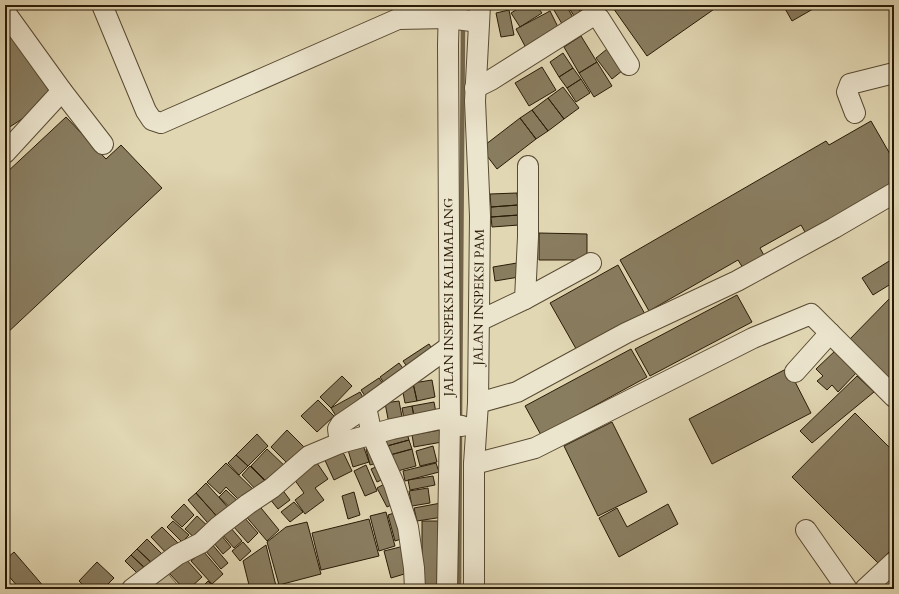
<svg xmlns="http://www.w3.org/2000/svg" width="899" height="594" viewBox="0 0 899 594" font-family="Cardo,serif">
	<rect width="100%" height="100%" fill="#e1d7b3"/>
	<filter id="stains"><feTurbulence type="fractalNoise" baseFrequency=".005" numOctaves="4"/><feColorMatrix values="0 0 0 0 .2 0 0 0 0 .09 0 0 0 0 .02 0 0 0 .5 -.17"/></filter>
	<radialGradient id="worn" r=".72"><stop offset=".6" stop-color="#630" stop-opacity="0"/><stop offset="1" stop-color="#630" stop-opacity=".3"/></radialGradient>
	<path fill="#c2b796" stroke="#76694e" d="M165 570 181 589H142Z"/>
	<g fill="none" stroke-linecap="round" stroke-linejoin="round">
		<path stroke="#73654b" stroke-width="4.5" d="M463 15V5
			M460 421 463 25
			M459 589 460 431"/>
	</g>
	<path fill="#897d60" stroke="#2a1b07" d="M524 5H536L542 13 520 27 511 13Z
		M551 5H566L576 23 565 29Z
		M567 5H576L584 17 578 22Z
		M576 5H596L598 8 584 17Z
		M611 5H720L647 56Z
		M783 5H820L792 21Z
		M509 10 514 35 501 37 496 13Z
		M550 11 560 31 526 48 516 29Z
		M5 18 56 97 5 130Z
		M581 36 597 62 579 73 564 47Z
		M612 45 628 66 612 79 596 58Z
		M563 53 573 68 559 77 550 62Z
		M597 62 612 86 594 97 579 73Z
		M542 67 556 90 529 106 515 83Z
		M573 68 581 79 567 88 559 77Z
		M581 79 590 93 576 102 567 88Z
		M563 87 579 108 564 119 548 98Z
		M548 98 564 119 548 131 532 110Z
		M532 110 548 131 536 139 520 118Z
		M66 117 106 159 121 145 162 188 5 335V174Z
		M520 118 536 139 497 169 481 148Z
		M871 121 894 161V174L890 176 894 184 809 239 801 225 760 248 767 261 746 273 738 260 649 311 620 260 826 141 829 145Z
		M517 193 518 205 491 207 490 194Z
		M518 205 519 215 491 217V207Z
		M519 215V225L492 227 491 217Z
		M539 233 587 234V260H539Z
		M894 258V282L873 295 862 278Z
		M517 263 519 277 495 281 493 267Z
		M618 265 646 316 579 354 550 303Z
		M894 294V389L846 343Z
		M737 295 752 322 650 376 635 349Z
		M429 344 436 355 411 372 403 361Z
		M631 349 647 377 541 435 525 406Z
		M836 350 858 371 838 392 832 385 827 390 817 381 823 376 816 369Z
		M399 363 408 375 388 389 380 377Z
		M788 368 811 413 712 464 689 419Z
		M342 376 352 386 331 408 320 397Z
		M857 376 874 392 812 443 800 431Z
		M379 378 387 390 369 402 361 390Z
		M432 380 435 397 417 401 413 383Z
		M413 383 417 401 405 403 402 387Z
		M360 392 367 405 339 421 331 408Z
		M318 400 334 416 317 432 301 416Z
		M399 401 403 422 389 424 385 403Z
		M434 402 437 418 415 422 412 406Z
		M412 406 415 422 405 424 402 408Z
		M855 413 894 452V547L878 563 792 477Z
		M612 422 647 492 598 516 564 446Z
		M287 430 307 450 291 467 271 447Z
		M406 430 409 440 387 446 384 436Z
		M440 430 442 442 414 447 412 435Z
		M257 434 268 446 248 466 236 455Z
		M409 440 412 449 390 455 387 446Z
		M363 445 369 462 353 467 348 450Z
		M376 446 381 462 370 465 366 449Z
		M433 446 437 462 420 466 416 451Z
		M341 448 352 471 334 480 323 456Z
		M267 449 289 470 272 487 251 466Z
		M412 449 416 466 394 472 390 455Z
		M236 455 248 466 239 475 228 463Z
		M226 463 256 492 244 505 226 487 220 494 207 482Z
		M317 463 328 479 315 488 324 500 305 514 295 500 304 493 294 479Z
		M436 463 439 472 405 481 403 471Z
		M383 464 388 477 377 482 371 469Z
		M366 465 377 491 365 496 354 471Z
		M250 466 269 485 260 494 242 475Z
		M433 476 435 485 410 490 408 480Z
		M388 482 398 502 387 507 377 488Z
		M206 483 232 512 221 521 196 493Z
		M281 488 290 500 278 509 269 498Z
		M428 488 430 503 412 506 409 491Z
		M226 490 242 505 235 512 219 497Z
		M354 492 360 515 348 519 342 496Z
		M196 493 221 521 213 529 188 500Z
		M294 502 303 512 290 522 281 512Z
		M257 503 279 530 267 541 244 514Z
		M441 503 443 517 417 521 414 508Z
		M184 504 194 515 182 527 171 517Z
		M668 504 678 524 619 557 599 518 617 508 627 527Z
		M400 511 408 537 395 541 388 515Z
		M386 512 395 546 379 551 370 516Z
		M197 516 212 530 200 543 185 529Z
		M243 516 258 533 248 543 233 526Z
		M369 519 379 556 321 570 312 533Z
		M173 521 189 535 182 542 167 527Z
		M422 521H438L437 589H422Z
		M307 522 321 574 279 585 267 542 286 527Z
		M162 527 180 545 169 556 151 537Z
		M230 527 242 541 234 548 222 534Z
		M221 535 231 547 223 554 213 542Z
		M147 539 163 555 154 565 137 549Z
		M243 542 251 551 240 561 232 551Z
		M211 543 228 563 221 569 204 549Z
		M266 545 276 586 264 589H250L243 561Z
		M404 546 411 572 391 578 384 551Z
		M137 549 154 565 148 571 131 555Z
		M203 551 223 574 212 584 191 561Z
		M14 552 45 588 44 589H20L5 572V560Z
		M131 555 148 571 141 577 125 561Z
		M184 557 202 577 189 589H184L168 572Z
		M97 562 114 578 103 589H87L79 581Z
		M208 581 216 589H200Z"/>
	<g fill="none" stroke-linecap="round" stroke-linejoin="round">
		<defs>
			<g id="minor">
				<path d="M102 5 146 111 152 120 161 123 398 19 449 18 479 22"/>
				<path d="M5 12 62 91 103 144"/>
				<path d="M475 88 491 80 594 15 599 18 629 65"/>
				<path d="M855 113 847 92 850 84 894 73"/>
				<path d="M5 153 62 91"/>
				<path d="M525 299 591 263"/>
				<path d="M479 321 525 299 528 237V166"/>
				<path d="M795 372 830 333"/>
				<path d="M478 403 517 392 626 333 737 281 834 228 894 193"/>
				<path d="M366 407 372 435 394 484 408 527 414 568 415 589"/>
				<path d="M340 443 338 429 341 424 366 407 449 347"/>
				<path d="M474 464 535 448 753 338 811 314 894 397"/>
				<path d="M806 530 847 589"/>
				<path d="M132 589 177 555 201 543 218 527 248 504 272 488 309 456 340 443 392 429 440 419 450 422 453 425 462 426"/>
				<path d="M447 589 450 422 448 45 449 5"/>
				<path id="s1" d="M474 589V464L478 403 480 216 475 101 480 5"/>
				<path d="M865 589 894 562"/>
			</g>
		</defs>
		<use href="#minor" stroke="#584a32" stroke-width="22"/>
		<use href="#minor" stroke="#ece5ce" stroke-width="20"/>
	</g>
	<g text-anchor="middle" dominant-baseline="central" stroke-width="3.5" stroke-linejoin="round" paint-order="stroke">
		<g font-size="13" fill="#2a1b07" stroke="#ece5ce">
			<text transform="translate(449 297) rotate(-90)">JALAN INSPEKSI KALIMALANG</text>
			<text stroke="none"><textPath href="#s1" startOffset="292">JALAN INSPEKSI PAM</textPath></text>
		</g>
	</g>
	<rect width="899" height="594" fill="none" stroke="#e1d7b3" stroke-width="20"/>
	<rect x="6" y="6" width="887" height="582" fill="none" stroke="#2a1b07" stroke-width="2"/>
	<rect x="10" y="10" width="879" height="574" fill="none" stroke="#2a1b07"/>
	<rect width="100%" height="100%" filter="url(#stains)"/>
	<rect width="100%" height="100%" fill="url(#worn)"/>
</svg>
